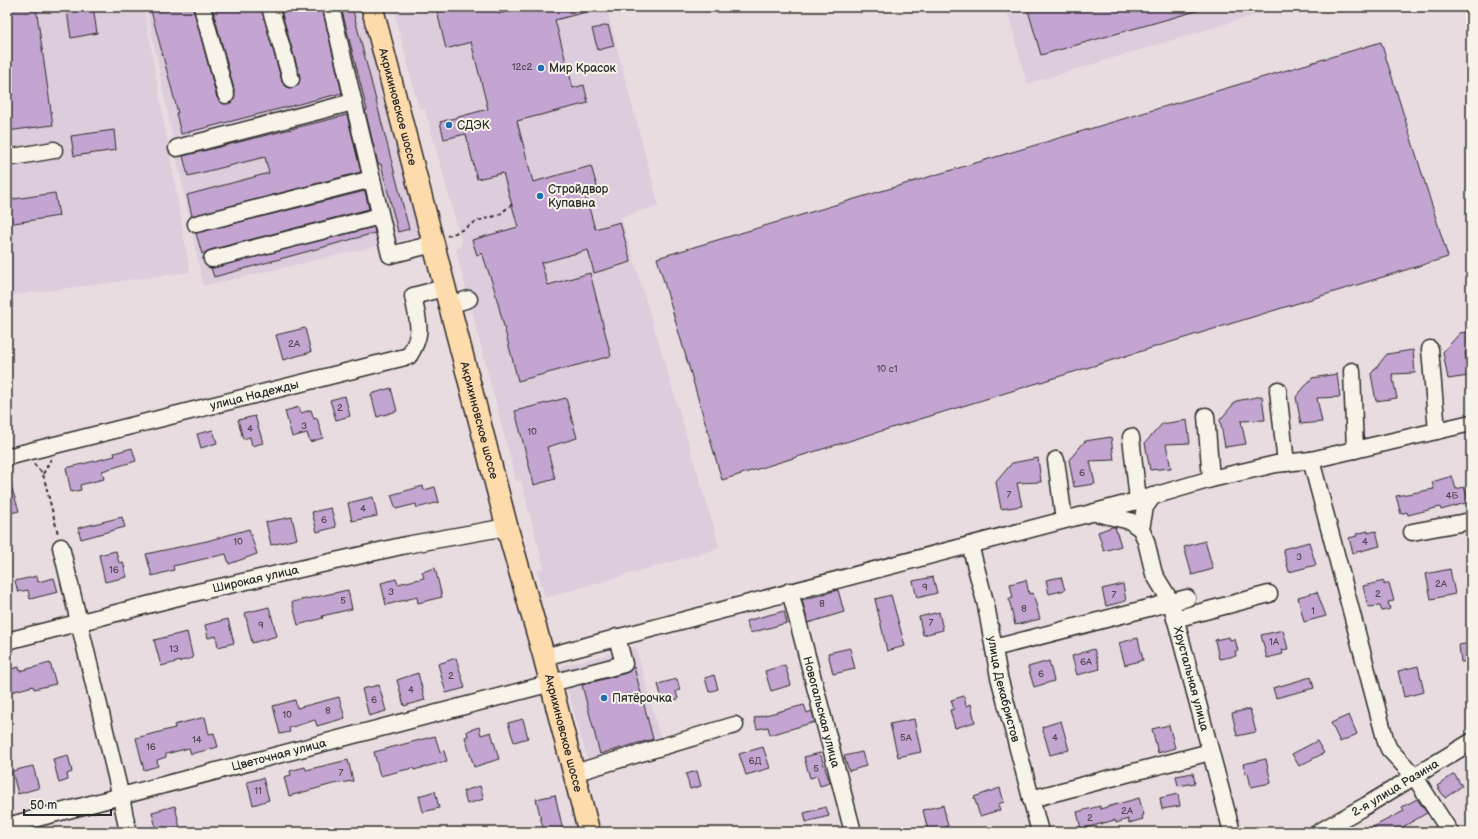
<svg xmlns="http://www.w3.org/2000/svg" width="1478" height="839" viewBox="0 0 1478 839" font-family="'Balsamiq Sans',sans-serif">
	<rect width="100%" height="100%" fill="#e8dce1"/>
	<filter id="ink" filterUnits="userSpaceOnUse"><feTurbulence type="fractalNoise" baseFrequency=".025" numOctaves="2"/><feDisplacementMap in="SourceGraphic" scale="8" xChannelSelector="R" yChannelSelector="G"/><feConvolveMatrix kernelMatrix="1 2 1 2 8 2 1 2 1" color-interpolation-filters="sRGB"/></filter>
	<g filter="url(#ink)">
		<path fill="#ddccdc" d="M7 7H144L190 272 7 296Z
			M146 7H366L425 235 203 286Z
			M393 7H606L659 206 621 217 720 548 545 598 537 570 544 568 521 481H516L456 250 462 244 425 109H419Z
			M1006 7H1282L1027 84Z
			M636 647 662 744 589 765 561 666Z"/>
		<path fill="#c4a5d1" stroke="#2b2b2b" d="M7 7H36L53 125 7 131V115H9L7 101Z
			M93 7 97 33 71 38 67 11Z
			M150 7H193L217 98 224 104 232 102 235 93 212 7H261L282 82 289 88 298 85 300 77 280 7H322L342 93 181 134 176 113H178Z
			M341 7H352L409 229 398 232 381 164H378L365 110H367Z
			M436 7H497L498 14 525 7H594V10L555 20 573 88 584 85 588 103 517 121 533 182 591 166 599 193 586 197 595 229 620 222 631 262 594 273 588 250 541 263 548 285 590 273 611 356 518 381 494 288 482 253 477 255 472 240 518 227 503 173 477 179 466 134 444 139 440 122 488 109 471 42 446 49Z
			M1027 7H1200V10L1041 55Z
			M608 25 614 46 598 50 592 29Z
			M1381 42 1448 257 722 480 657 258Z
			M347 115 361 172 192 216 187 195 269 173 265 157 188 176 183 156Z
			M114 130 116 150 74 156 71 136Z
			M365 191 369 209 210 250 202 254 196 233Z
			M55 193 59 216 8 224 7 200Z
			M374 227 375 233 214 277 211 268Z
			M305 328 311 352 283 360 276 335Z
			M1471 331V352H1465L1469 376 1448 379 1443 352 1460 333Z
			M1413 350 1415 373 1392 374 1397 398 1376 401 1371 374 1387 354Z
			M1337 374 1340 397 1317 398 1322 422 1301 424 1296 397 1312 378Z
			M391 388 397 411 377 417 371 394Z
			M345 396 350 416 336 420 330 400Z
			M1262 396 1265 420 1241 421 1246 444 1225 447 1220 420 1236 401Z
			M566 398 577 438 547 447 555 479 534 485 515 411Z
			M299 407 301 413 311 410 314 419 317 418 323 438 310 442 307 433 292 437 285 411Z
			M255 416 263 443 252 446 250 437 243 439 238 420Z
			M1187 420 1190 443 1166 444 1171 468 1150 470 1145 443 1162 424Z
			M213 430 217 443 201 448 197 434Z
			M1111 437 1114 460 1090 461 1095 484 1074 487 1069 460 1085 441Z
			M132 448 136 461 102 471 104 479 80 485 81 490 71 492 66 468 115 456 114 453Z
			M1038 458 1041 482 1017 483 1022 506 1001 509 996 482 1012 463Z
			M1452 476 1456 489 1464 487 1469 502 1441 510 1440 507 1408 515 1407 512 1401 514 1396 496 1434 489 1432 482Z
			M7 479H9L19 511 7 514Z
			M423 486 424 490 435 487 439 502 417 508 416 504 396 509 391 495Z
			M373 497 377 516 352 521 348 503Z
			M331 508 336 527 317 532 312 512Z
			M122 517 125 527 81 539 78 528Z
			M292 517 297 539 271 545 266 522Z
			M1112 527H1115L1121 546 1104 551 1098 532Z
			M249 529 257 554 229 564 226 554 173 566 174 570 152 576 146 554 207 541Z
			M1368 531V533L1376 531 1380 546 1353 553 1349 538 1357 536 1356 534Z
			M1205 541 1213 569 1192 575 1184 547Z
			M1309 542 1316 565 1289 572 1283 549Z
			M116 551 119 563 123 562 127 577 105 582 99 555Z
			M435 568 442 597 418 603 417 597 386 605 381 583 396 579 398 584 424 578 422 572Z
			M1450 569 1455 594 1431 599 1426 574Z
			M37 576 38 582 54 578 58 592 30 599 28 590 18 592 15 581Z
			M933 577 937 593 917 598 913 581Z
			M1061 577 1065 590 1049 594 1046 580Z
			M1026 580 1029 594 1033 593 1040 619 1015 625 1009 599 1013 598 1010 584Z
			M1384 581V585L1389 583 1394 601 1388 602 1390 609 1382 611 1380 606 1368 607 1363 586Z
			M1123 584 1126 601 1106 606 1102 589Z
			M348 590 352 609 322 616 323 618 298 625 292 602Z
			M838 590 844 612 808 623 802 600Z
			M1317 592 1326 616 1304 622 1298 597Z
			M891 595 905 646 887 651 875 599Z
			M269 607 277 636 252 643 245 613Z
			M784 611 787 623 750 633 746 621Z
			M939 612 943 630 923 635 919 617Z
			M228 619 234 643 218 647 216 636 208 638 205 625Z
			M1283 630 1288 649 1282 650 1283 654 1267 658 1261 635Z
			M187 632 193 658 161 666 154 640Z
			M1229 637 1230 640 1235 639 1238 651H1235L1236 656 1219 659 1215 640Z
			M1138 638 1143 660 1125 665 1119 643Z
			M1471 643V661L1461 662 1459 645Z
			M850 648 855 669 833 674 828 653Z
			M1094 649 1100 669 1077 675 1072 656Z
			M456 658 465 688 446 693 438 664Z
			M1049 661 1054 681 1034 687 1028 667Z
			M50 663 56 684 34 689 33 686 7 693V670L19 667 20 671Z
			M785 665 791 685 771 691 765 671Z
			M1418 666 1424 692 1404 697 1398 671Z
			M634 667 653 739 600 754 582 685 626 673Z
			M418 673 425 700 404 706 397 680Z
			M714 675 718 689 709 692 705 678Z
			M1311 677 1314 688 1276 698 1273 688Z
			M677 679 680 690 676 691 678 699 663 703 658 684Z
			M379 685 386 711 369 716 362 689Z
			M964 696 966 706 971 704 975 722 955 728 950 710 954 709 951 700Z
			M339 697 345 718 317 726 315 720 289 728 290 732 280 734 273 706 295 700 297 708Z
			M804 705 807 713 812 711 815 722 770 735 768 727 757 729 754 718Z
			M1250 709 1256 732 1237 736 1232 713Z
			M1349 715 1357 734 1340 742 1331 723Z
			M205 717 209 734 214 733 218 747 191 754 189 748 166 754V757L157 760 158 766 144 770 136 738 175 728 174 725Z
			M523 719 528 738 514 742 508 723Z
			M914 719 921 752 898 757 890 724Z
			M1061 721 1069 750 1050 755 1042 727Z
			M1169 725 1175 748 1158 753 1152 729Z
			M479 727 481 735 491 732 499 759 474 767 465 737 468 736 467 731Z
			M435 736 440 752 444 751 447 761 414 770 413 768 380 776 374 752Z
			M1317 741 1324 753 1299 766 1292 754Z
			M763 747 770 768 746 775 739 754Z
			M862 752 866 766 849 771 844 756Z
			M820 753 830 783 820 786 817 776 810 778 804 757Z
			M68 755 72 772 67 774 68 780 59 783 53 759Z
			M1266 759 1271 783 1251 787 1248 773 1246 774 1243 764Z
			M348 760 353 781 333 784 289 796 284 777 291 775 290 771 305 767 306 770Z
			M33 766 39 788 18 794 12 771Z
			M697 771 701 786 690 789 686 774Z
			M1193 773 1195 783 1178 786 1176 776Z
			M1454 774 1462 786 1445 798 1437 786Z
			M263 778 269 800 253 805 247 782Z
			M480 786 484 799 467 804 463 791Z
			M1000 788 1004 802 998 804 1000 810 980 816 974 797Z
			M435 791 439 808 423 812 419 796Z
			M1178 794 1180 806 1162 809 1160 798Z
			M555 795 563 830 544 832 536 799Z
			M1139 798 1144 815 1142 816 1143 819 1129 823 1128 819 1116 823 1115 820 1081 829 1077 812 1100 806V809Z
			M1417 799 1427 813 1394 832H1363L1404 811 1402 807Z
			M943 805 948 826 945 827 944 832 928 831 923 810Z
			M175 806 180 828 157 832 152 812Z
			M826 807 829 816 806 822 804 813Z"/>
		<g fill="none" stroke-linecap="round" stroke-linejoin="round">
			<defs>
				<g id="minor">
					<path d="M202 7 226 95"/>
					<path d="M270 7 291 79"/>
					<path d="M331 7 390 255 433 244"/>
					<path d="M177 148 353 102"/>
					<path d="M7 158 54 150"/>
					<path d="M196 224 372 179"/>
					<path d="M212 259 380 216"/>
					<path d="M449 305 469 299"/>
					<path d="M1430 349 1437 431"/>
					<path d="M1352 371 1355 450"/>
					<path d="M1278 390 1286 463"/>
					<path d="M1206 416 1211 479"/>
					<path d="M1131 437 1138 500"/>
					<path id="s1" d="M7 457 409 356C424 332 418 323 413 296L444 288"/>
					<path d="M1056 460 1064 520"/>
					<path d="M1311 460 1386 742 1389 749 1415 777 1450 832"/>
					<path id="s2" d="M1153 496 1145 507 1141 529 1146 541 1154 574 1171 602 1232 832"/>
					<path d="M1096 513 1130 521 1141 529"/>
					<path d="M1412 532 1471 521"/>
					<path id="s3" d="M970 545 986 605 999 677 1040 832"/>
					<path d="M61 547 121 797 128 832"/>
					<path id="s4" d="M790 591 853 832"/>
					<path d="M1175 619 1269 594"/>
					<path id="s5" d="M7 641 198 592 406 545 507 527"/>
					<path d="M994 648 1187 598"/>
					<path d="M544 657 1133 502 1211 479 1276 464 1311 460 1471 423"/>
					<path d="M574 773 735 725"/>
					<path d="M1031 799 1210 752"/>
					<path id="s6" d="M7 826 624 664 617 637"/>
					<path id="s7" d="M1319 832 1367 805 1471 742"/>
				</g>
				<g id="major">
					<path id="s8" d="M372 7 507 527 544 657 589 832"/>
				</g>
			</defs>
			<use href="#minor" stroke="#2b2b2b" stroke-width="19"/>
			<use href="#major" stroke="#2b2b2b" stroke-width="24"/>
			<path stroke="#2b2b2b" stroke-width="2" stroke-dasharray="4 3" stroke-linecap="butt" d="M447 236 458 232 477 221 499 215 512 204
				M34 464 43 474 58 534
				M43 474 51 459"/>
			<use href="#minor" stroke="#f7f3e8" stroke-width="16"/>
			<use href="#major" stroke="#fedbac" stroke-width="21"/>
		</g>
	</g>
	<g fill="#1f6fb2" stroke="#f7f3e8" stroke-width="1.5">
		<circle cx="541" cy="68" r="4"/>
		<circle cx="449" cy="125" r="4"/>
		<circle cx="540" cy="196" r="4"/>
		<circle cx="604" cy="698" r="4"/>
	</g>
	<g text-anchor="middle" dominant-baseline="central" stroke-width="4" stroke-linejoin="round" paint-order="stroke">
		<g font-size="10" fill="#514a54">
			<text x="522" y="67">12с2</text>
			<text x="294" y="344">2А</text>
			<text x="887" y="369">10 с1</text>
			<text x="340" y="408">2</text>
			<text x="304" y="426">3</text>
			<text x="250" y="429">4</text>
			<text x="532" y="432">10</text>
			<text x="1082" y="473">6</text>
			<text x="1009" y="495">7</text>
			<text x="1452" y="496">4Б</text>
			<text x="363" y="509">4</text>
			<text x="324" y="520">6</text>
			<text x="238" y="542">10</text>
			<text x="1365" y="542">4</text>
			<text x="1299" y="557">3</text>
			<text x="114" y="570">16</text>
			<text x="1441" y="584">2А</text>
			<text x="925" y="587">9</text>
			<text x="391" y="592">3</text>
			<text x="1378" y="594">2</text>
			<text x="1114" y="595">7</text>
			<text x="343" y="601">5</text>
			<text x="822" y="604">8</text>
			<text x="1024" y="609">8</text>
			<text x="1313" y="611">1</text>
			<text x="931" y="623">7</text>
			<text x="261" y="625">9</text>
			<text x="1274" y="642">1А</text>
			<text x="174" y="649">13</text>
			<text x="1086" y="662">6А</text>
			<text x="1041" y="674">6</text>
			<text x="451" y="676">2</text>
			<text x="411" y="690">4</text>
			<text x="374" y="700">6</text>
			<text x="328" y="711">8</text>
			<text x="287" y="715">10</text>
			<text x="906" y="738">5А</text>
			<text x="1055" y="738">4</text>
			<text x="197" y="740">14</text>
			<text x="151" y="747">16</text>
			<text x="755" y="761">6Д</text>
			<text x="816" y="769">5</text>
			<text x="341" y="773">7</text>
			<text x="258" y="791">11</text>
			<text x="1127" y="811">2А</text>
			<text x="1090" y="818">2</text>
		</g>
		<g font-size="12" fill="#2b2b2b" stroke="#f7f3e8" text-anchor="start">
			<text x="549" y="68">Мир Красок</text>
			<text x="457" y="125">СДЭК</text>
			<text x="548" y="189">Стройдвор<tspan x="548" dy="14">Купавна</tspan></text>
			<text x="612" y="698">Пятёрочка</text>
		</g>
		<g font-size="12" fill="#2b2b2b" stroke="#f7f3e8">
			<text stroke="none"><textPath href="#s8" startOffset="103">Акрихиновское шоссе</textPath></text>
			<text stroke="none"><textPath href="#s1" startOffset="255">улица Надежды</textPath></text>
			<text stroke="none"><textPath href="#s8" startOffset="427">Акрихиновское шоссе</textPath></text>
			<text stroke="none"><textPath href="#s5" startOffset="256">Широкая улица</textPath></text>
			<text stroke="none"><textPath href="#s2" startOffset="195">Хрустальная улица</textPath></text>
			<text stroke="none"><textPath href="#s3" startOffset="148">улица Декабристов</textPath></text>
			<text stroke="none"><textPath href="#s4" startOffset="125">Новогальская улица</textPath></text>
			<text stroke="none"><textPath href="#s8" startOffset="751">Акрихиновское шоссе</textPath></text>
			<text stroke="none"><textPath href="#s6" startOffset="281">Цветочная улица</textPath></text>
			<text stroke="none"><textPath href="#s7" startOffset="88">2-я улица Разина</textPath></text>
		</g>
	</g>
	<rect width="1478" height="839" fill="none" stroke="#f7f3e8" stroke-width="24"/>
	<rect x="12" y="12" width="1454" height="815" fill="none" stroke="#2b2b2b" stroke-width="1.5" filter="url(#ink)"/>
	<path d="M24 809v6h87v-6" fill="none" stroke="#2b2b2b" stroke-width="2"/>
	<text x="30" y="809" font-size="12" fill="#2b2b2b" stroke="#f7f3e8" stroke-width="3" paint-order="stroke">50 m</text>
</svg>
